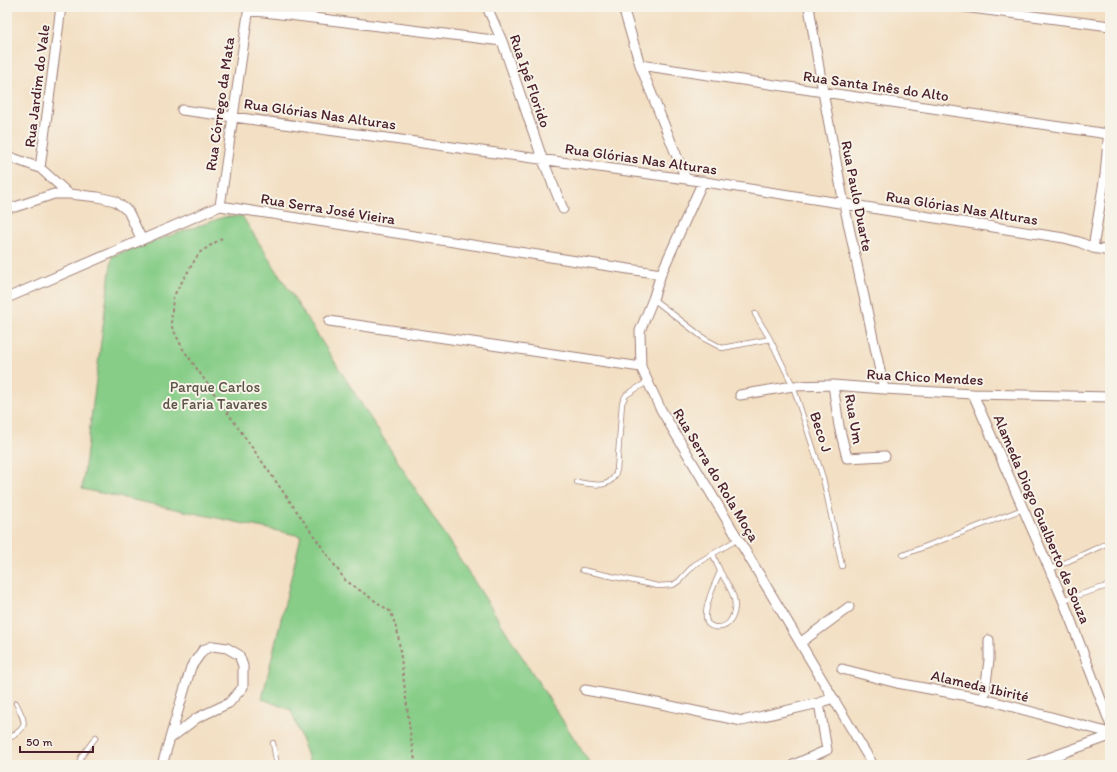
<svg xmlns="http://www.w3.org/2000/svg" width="1117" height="772" viewBox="0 0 1117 772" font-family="Itim,sans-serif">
	<rect width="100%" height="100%" fill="#f7f3e8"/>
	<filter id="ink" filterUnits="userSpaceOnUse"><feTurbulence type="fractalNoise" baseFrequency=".025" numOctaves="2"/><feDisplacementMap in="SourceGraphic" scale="8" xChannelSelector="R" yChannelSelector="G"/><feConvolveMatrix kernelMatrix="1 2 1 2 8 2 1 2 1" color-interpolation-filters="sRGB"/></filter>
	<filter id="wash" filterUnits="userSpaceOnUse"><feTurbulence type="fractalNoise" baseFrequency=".012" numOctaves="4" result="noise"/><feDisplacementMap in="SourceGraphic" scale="16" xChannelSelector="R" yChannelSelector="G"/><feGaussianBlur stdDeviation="0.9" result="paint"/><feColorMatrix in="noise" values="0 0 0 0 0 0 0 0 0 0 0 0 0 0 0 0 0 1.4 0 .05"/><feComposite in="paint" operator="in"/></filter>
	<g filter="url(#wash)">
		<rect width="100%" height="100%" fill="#f3dfc3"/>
		<path fill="#87cd88" stroke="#68765a" d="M242 216 591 765H311L291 710 262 699 301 536 82 489 112 256 224 217Z"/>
	</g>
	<g filter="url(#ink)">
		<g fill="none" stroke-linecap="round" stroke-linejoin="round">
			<defs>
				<path id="lane" d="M653 299 705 339 722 348 770 339
					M755 314 770 339 793 386 823 478 842 566
					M577 482C593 484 611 491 617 470L622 403 626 395 647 382
					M713 554C715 560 718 567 721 573 726 581 731 589 734 598 737 612 731 630 714 627 711 626 708 625 707 622 702 610 715 583 720 572
					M903 555 1023 509
					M582 570 658 586 673 585 679 581 694 565 738 539
					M1049 570 1110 542
					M1063 600 1110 585
					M7 740C28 726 27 726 16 703
					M273 743 277 765
					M79 765 81 757 96 737"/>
				<path id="street" d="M487 7 502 41 542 158 563 209
					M623 7 640 65 686 179
					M809 7 823 92 844 204 884 389
					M963 7 1110 26
					M248 10 502 41
					M640 65 1108 134
					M182 110 686 179 1064 238 1079 242 1093 248 1110 251
					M7 156 40 168 69 194
					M40 168 61 7
					M703 181 661 274 653 299 640 331 641 367 660 408 873 765
					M220 206 249 7
					M7 207H15L54 194H69L98 197 115 201 128 211 142 240
					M1093 248 1105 175 1110 118
					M7 298 220 206 661 274
					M329 321 641 367
					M833 385 839 426 847 458 885 456
					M973 394 1063 600 1110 723
					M740 395 793 386 833 385 884 389 973 394 1110 397
					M800 643 849 607
					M842 669 897 683 984 699 1110 733
					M585 690 647 701 742 721 819 703 833 698
					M984 699 989 660V640
					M162 765 191 667 203 650 213 646 227 648 239 655 243 666V687L229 703 197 718 171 738
					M793 765 827 750 819 703
					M1029 765 1110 736"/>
			</defs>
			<use href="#lane" stroke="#9e7f77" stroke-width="6"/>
			<use href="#street" stroke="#9e7f77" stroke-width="11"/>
			<path stroke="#9e7f77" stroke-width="2" stroke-dasharray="3 3" stroke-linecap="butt" d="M222 238 199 253 173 297 171 325 183 349 345 580 391 612 398 634 411 739 416 765"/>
			<use href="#lane" stroke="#fff" stroke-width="4.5"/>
			<use href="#street" stroke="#fff" stroke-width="9"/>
		</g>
	</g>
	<g text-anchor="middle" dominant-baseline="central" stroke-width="4" stroke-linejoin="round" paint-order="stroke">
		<g font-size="15" fill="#4a1f2b" stroke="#f7f3e8">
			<text transform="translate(530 81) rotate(71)">Rua Ipê Florido</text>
			<text transform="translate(37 86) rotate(-83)">Rua Jardim do Vale</text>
			<text transform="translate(876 86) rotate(8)">Rua Santa Inês do Alto</text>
			<text transform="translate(220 104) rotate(-82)">Rua Córrego da Mata</text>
			<text transform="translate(320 114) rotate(8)">Rua Glórias Nas Alturas</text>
			<text transform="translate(641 159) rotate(8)">Rua Glórias Nas Alturas</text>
			<text transform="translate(857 196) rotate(79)">Rua Paulo Duarte</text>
			<text transform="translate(962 208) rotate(9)">Rua Glórias Nas Alturas</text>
			<text transform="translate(328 209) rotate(9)">Rua Serra José Vieira</text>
			<text transform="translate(925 377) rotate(3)">Rua Chico Mendes</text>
			<text transform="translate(854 419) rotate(80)">Rua Um</text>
			<text transform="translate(821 432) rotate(72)">Beco J</text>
			<text transform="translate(716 475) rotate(59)">Rua Serra do Rola Moça</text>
			<text transform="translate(1042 519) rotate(67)">Alameda Diogo Gualberto de Souza</text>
			<text transform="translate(980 686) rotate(13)">Alameda Ibirité</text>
		</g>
		<g font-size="15" fill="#5c5347" stroke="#f7f3e8">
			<text x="215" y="387">Parque Carlos<tspan x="215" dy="17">de Faria Tavares</tspan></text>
		</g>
	</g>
	<rect width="1117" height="772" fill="none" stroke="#f7f3e8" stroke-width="24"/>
	<path d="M20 746v6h73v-6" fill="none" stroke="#4a1f2b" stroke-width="2"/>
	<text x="26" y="746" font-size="12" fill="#4a1f2b" stroke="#f7f3e8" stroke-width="3" paint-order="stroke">50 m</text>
</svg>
